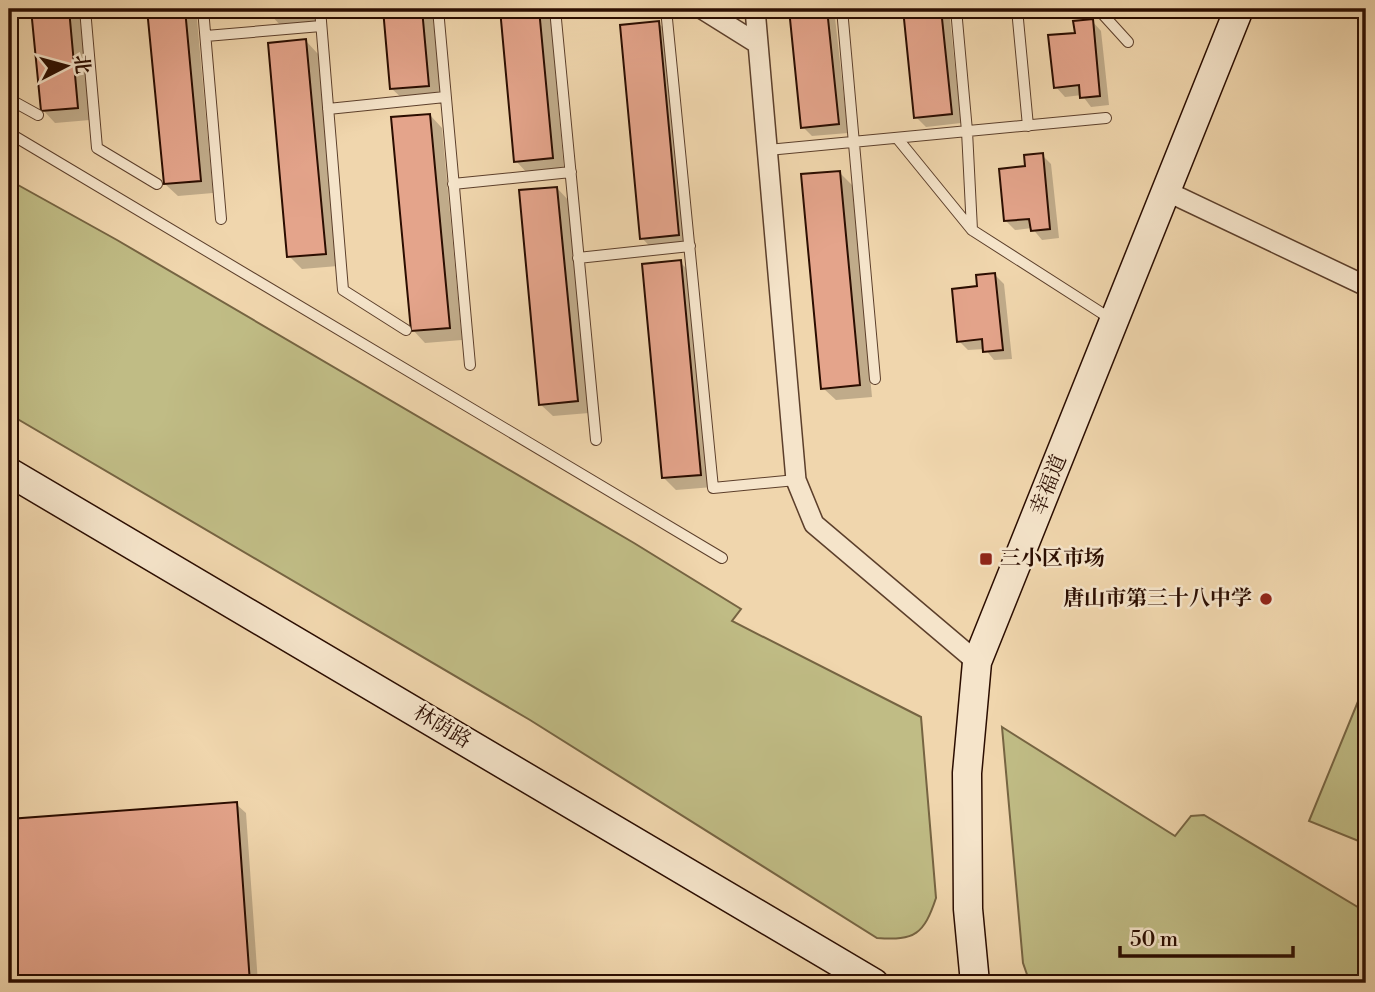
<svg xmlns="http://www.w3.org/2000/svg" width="1375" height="992" viewBox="0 0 1375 992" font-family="'Libre Bodoni','Noto Serif SC',serif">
	<rect width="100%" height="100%" fill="#f0d6ad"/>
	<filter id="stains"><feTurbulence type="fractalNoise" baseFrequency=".00286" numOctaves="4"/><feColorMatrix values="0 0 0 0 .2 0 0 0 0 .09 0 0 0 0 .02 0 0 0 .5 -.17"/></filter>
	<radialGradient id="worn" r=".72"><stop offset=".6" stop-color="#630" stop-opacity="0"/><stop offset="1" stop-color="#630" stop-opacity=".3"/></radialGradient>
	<path fill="#c0bc85" stroke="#766442" stroke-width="2" d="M9 180 117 240 634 543 741 609 732 621 921 717 936 898C924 934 915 941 877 938L530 720 9 414Z
		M1366 682V844L1309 821Z
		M1002 727 1175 836 1191 816 1204 815 1366 912V983H1030L1023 963Z"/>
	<path fill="#0003" d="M33 9H79L90 120 55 123 43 110Z
		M149 9H196L213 193 178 196 165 184Z
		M268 9H316L317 22 281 26 269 13Z
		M385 9H432L441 98 405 101 392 89Z
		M502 9H550L564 170 528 174 516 161Z
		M791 9H834L848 133 812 136 803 127Z
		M905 9H949L961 123 926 127 916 117Z
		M1092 21 1101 31 1109 105 1091 107 1082 95 1065 97 1056 87 1076 34Z
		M658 23 671 35 690 247 654 251 642 238Z
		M306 41 318 54 338 266 302 269 289 256Z
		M430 115 442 128 462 340 425 343 413 330Z
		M1042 155 1051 164 1059 238 1042 240 1032 228 1015 230 1006 221 1026 168Z
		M839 172 852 185 872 397 836 400 823 388Z
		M557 188 569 201 589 413 553 416 540 404Z
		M680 262 693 275 713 487 676 490 664 478Z
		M995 275 1004 284 1012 359 994 360 985 349 968 350 959 341 979 288Z
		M236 804 246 813 258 983H16L9 881V820Z"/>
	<path fill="#e4a48b" stroke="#2b0d00" stroke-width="2" d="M31 9H69L78 108 41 111Z
		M147 9H185L201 181 164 184Z
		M266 9H306V10L267 14Z
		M383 9H422L429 86 390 89Z
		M500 9H539L553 158 514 162Z
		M789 9H827L839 124 801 128Z
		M903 9H941L952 114 914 118Z
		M1093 19 1100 96 1080 98 1079 85 1054 88 1048 35 1075 33 1073 21Z
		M659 21 679 235 640 239 620 25Z
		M306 39 326 254 287 257 268 43Z
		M430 114 450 328 411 331 391 117Z
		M1043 153 1050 229 1031 231 1029 219 1004 221 999 169 1025 166 1024 155Z
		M840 171 860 385 821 389 801 174Z
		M557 187 578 401 539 405 519 190Z
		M681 260 701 475 662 478 642 264Z
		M995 273 1003 350 983 352 982 339 957 342 952 289 977 286 976 275Z
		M237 802 250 983H15L9 905V819Z"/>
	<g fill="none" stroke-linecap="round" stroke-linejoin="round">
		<defs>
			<path id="lane" d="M85 9 97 148 157 184
				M203 9 221 219
				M320 9 343 290 406 330
				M438 9 470 365
				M555 9 596 440
				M666 9 713 488 796 480
				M842 9 875 379
				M956 9 967 131 972 230
				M1017 9 1028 126
				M1098 9 1128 42
				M206 36 321 26
				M9 99 38 115
				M328 109 445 97
				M9 133 722 558
				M897 138 972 230 1111 319
				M768 150 1106 118
				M453 184 571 172
				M578 258 690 246"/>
			<path id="street" d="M702 9 758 44
				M755 9 796 480 814 524 977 662
				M1166 191 1366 286"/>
			<path id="secondary" d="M9 472 874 983
				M975 983 968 909 967 773 977 662 1239 9"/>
		</defs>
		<use href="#lane" stroke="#5c3f2b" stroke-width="12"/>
		<use href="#street" stroke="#5c3f2b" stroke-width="22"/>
		<use href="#secondary" stroke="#2b0d00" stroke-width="31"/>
		<use href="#lane" stroke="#f5e4ca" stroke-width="10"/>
		<use href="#street" stroke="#f5e4ca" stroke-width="19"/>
		<use href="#secondary" stroke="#f5e4ca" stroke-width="28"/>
	</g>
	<g fill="#8f2418" stroke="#f5e4ca" stroke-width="2.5">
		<rect x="979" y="552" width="14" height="14" rx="3.5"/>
		<circle cx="1266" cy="599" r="7"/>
	</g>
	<g text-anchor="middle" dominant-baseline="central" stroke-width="5" stroke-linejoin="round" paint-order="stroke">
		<g font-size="21" fill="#2b0d00" stroke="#f5e4ca">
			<text transform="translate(1049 485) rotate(-68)">幸福道</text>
			<text transform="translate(442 727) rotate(31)">林荫路</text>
		</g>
		<g font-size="21" font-weight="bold" fill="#2b0d00" stroke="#f5e4ca" text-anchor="start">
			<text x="1000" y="559">三小区市场</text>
			<text x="1252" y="599" text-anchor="end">唐山市第三十八中学</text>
		</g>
	</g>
	<rect width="1375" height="992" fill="none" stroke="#f0d6ad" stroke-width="35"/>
	<rect x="10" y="10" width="1354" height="971" fill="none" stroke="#2b0d00" stroke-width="3.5"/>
	<rect x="18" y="18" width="1340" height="957" fill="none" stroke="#2b0d00" stroke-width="2"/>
	<g transform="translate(66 66) rotate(84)" stroke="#f5e4ca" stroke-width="5" paint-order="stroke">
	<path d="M0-5L12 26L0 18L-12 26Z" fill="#2b0d00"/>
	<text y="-10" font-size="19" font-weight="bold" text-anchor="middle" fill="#2b0d00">北</text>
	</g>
	<path d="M1120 946v10h173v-10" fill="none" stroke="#2b0d00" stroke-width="3.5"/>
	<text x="1130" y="946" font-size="21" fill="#2b0d00" stroke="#f5e4ca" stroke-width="5" paint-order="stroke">50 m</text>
	<rect width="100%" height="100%" filter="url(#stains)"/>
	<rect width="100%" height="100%" fill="url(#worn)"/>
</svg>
